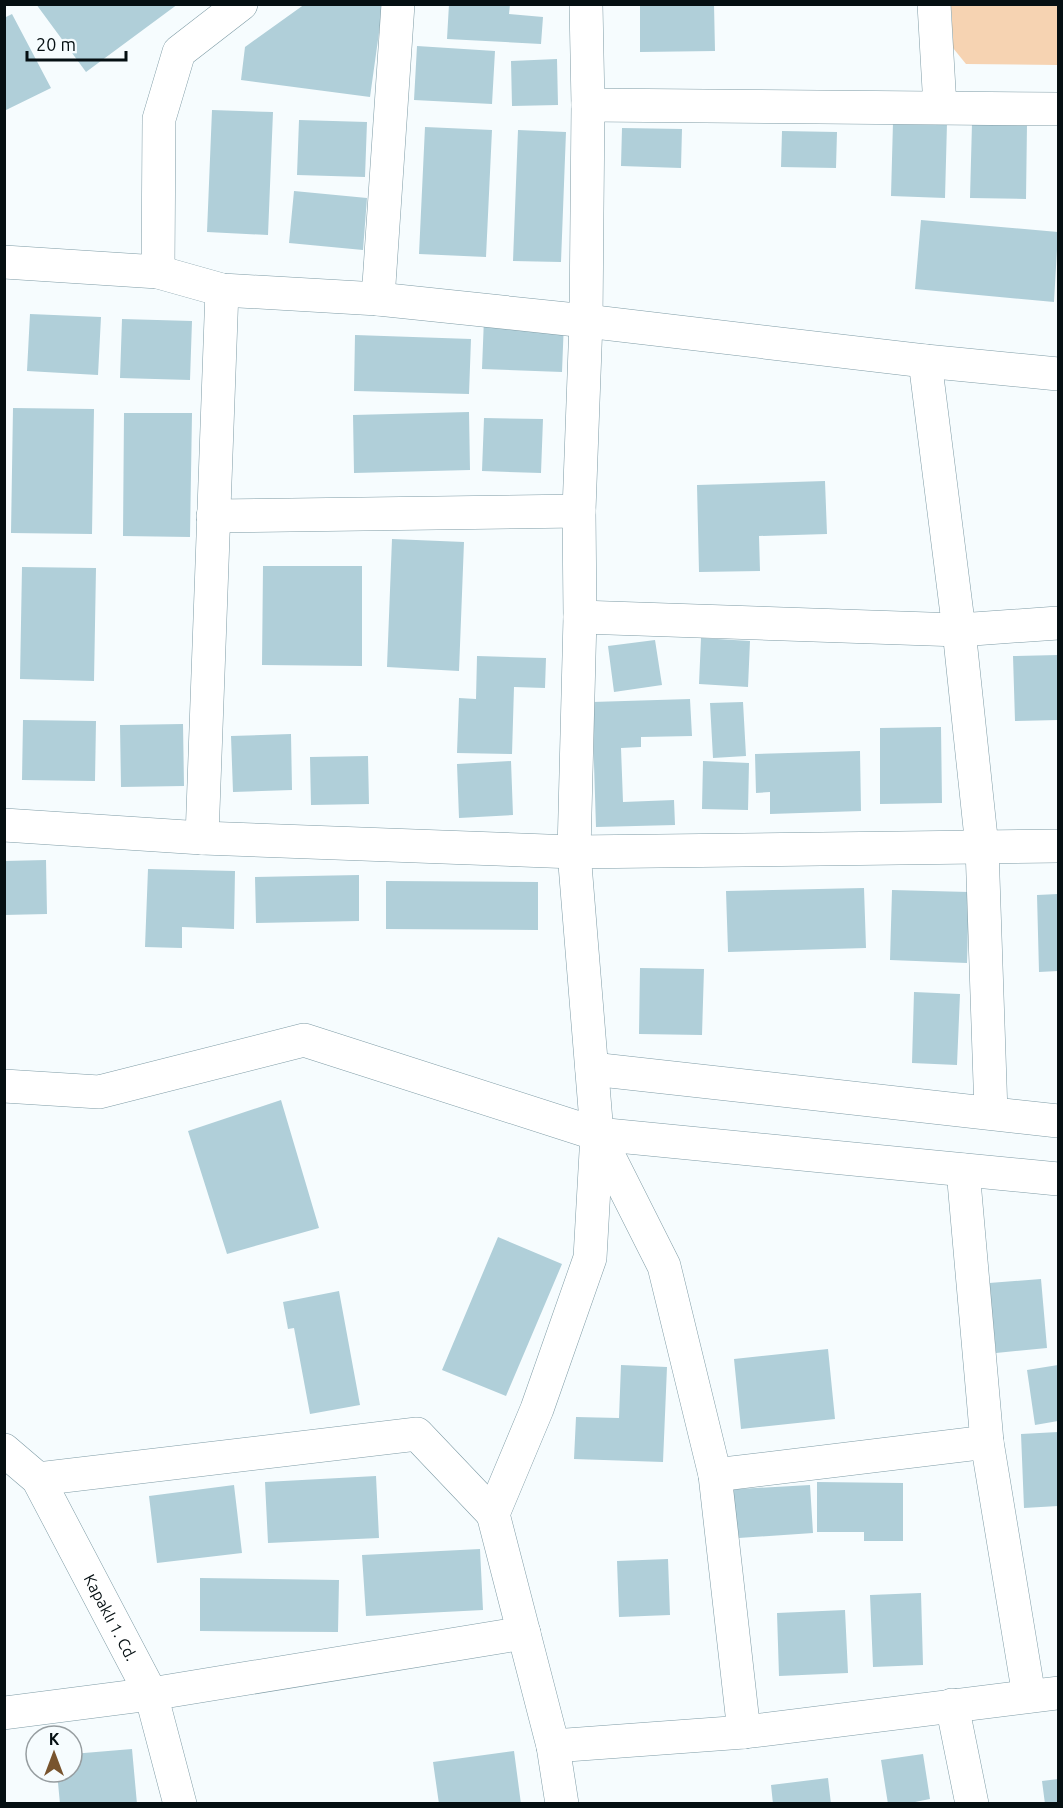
<svg xmlns="http://www.w3.org/2000/svg" width="1063" height="1808" viewBox="0 0 1063 1808" font-family="Ubuntu,sans-serif">
	<rect width="100%" height="100%" fill="#f6fcfe"/>
	<path fill="#f6d3b2" d="M951 5H1058V65L966 64 953 48Z"/>
	<path fill="#b0cfd9" d="M36 4H178L86 72Z
		M305 4H383L370 97 241 80 245 47Z
		M449 4H510L509 14 543 17 541 44 447 39Z
		M640 4H714L715 51 640 52Z
		M12 14 51 88 4 111V18Z
		M417 46 495 51 492 104 414 100Z
		M557 59 558 105 512 106 511 61Z
		M212 110 273 112 268 235 207 232Z
		M299 120 367 122 365 177 297 175Z
		M893 122 947 123 945 198 891 196Z
		M972 123 1027 124 1026 199 970 198Z
		M425 127 492 130 486 257 419 254Z
		M622 128 682 129 681 168 621 166Z
		M518 130 566 132 561 262 513 261Z
		M782 131 837 132 836 168 781 167Z
		M294 191 367 198 363 250 289 243Z
		M921 220 1058 232 1054 302 915 289Z
		M30 314 101 317 98 375 27 371Z
		M484 318 564 321 562 372 482 369Z
		M122 319 192 321 190 380 120 378Z
		M355 335 471 339 469 394 354 391Z
		M13 408 94 409 92 534 11 533Z
		M469 412 470 470 354 473 353 415Z
		M124 413H192L190 537 123 536Z
		M484 418 543 419 541 473 482 471Z
		M825 481 827 534 759 536 760 571 699 572 697 485Z
		M392 539 464 542 459 671 387 667Z
		M263 566H362V666L262 665Z
		M22 567 96 568 94 681 20 679Z
		M701 638 750 641 748 687 699 684Z
		M655 640 662 685 614 692 608 646Z
		M1058 655V720L1015 721 1013 656Z
		M477 656 546 658 545 688 514 687 512 754 457 753 459 698 476 699Z
		M690 699 692 736 641 737V747L621 748 623 802 674 800 675 825 596 827 592 702Z
		M743 702 746 756 713 758 710 703Z
		M23 720 96 721 95 781 22 780Z
		M183 724 184 786 121 787 120 725Z
		M941 727 942 803 880 804V728Z
		M291 734 292 790 233 792 231 736Z
		M860 751 861 811 770 814V792L756 793 755 754Z
		M368 756 369 804 311 805 310 757Z
		M511 761 513 815 459 818 457 764Z
		M703 761 749 763 748 810 702 809Z
		M46 860 47 914 4 915V861Z
		M148 869 235 871 234 929 182 927V948L145 947Z
		M359 875V921L256 923 255 877Z
		M386 881 538 882V930L386 929Z
		M864 888 866 948 728 952 726 891Z
		M892 890 969 892 967 963 890 960Z
		M1058 894V971L1039 972 1037 895Z
		M640 968 704 969 702 1035 639 1034Z
		M914 992 960 994 957 1065 912 1063Z
		M281 1100 319 1228 227 1254 188 1131Z
		M498 1237 562 1264 506 1396 442 1370Z
		M1041 1279 1047 1348 996 1353 989 1283Z
		M339 1291 360 1405 310 1414 294 1328 288 1329 283 1302Z
		M828 1349 835 1419 741 1429 734 1359Z
		M621 1365 667 1367 663 1462 574 1459 576 1417 619 1418Z
		M1058 1365V1421L1035 1425 1027 1370Z
		M1058 1432V1506L1024 1508 1021 1434Z
		M376 1476 379 1538 268 1543 265 1482Z
		M817 1482 903 1483V1541H864V1532H817Z
		M234 1485 242 1553 157 1563 149 1496Z
		M810 1485 813 1533 724 1539 721 1490Z
		M480 1549 483 1610 366 1616 362 1555Z
		M668 1559 670 1615 619 1617 617 1561Z
		M200 1578 339 1580 338 1632 200 1631Z
		M921 1593 923 1665 873 1667 870 1595Z
		M845 1610 848 1673 779 1676 777 1613Z
		M132 1749 137 1804H60L57 1772H72V1754Z
		M514 1751 521 1804H439L433 1762Z
		M923 1754 930 1799 905 1804H888L881 1760Z
		M828 1778 831 1804H773L771 1785Z
		M1058 1779V1804H1045L1042 1781Z"/>
	<g fill="none" stroke-linecap="round" stroke-linejoin="round">
		<defs>
			<g id="minor">
				<path d="M934 4 940 107"/>
				<path d="M588 105 1058 109"/>
				<path d="M4 262 158 272 222 290 378 299 586 321 925 361 1058 374"/>
				<path d="M158 272 159 119 179 52 241 4"/>
				<path d="M378 299 398 4"/>
				<path d="M925 361 959 630 982 847 991 1113"/>
				<path d="M213 516 579 511"/>
				<path d="M580 617 959 630 1058 623"/>
				<path d="M4 825 202 838 574 852 1058 846"/>
				<path d="M202 838 222 290"/>
				<path d="M592 1069 1058 1121"/>
				<path d="M4 1086 99 1092 304 1040 597 1134 1058 1179"/>
				<path d="M598 1135 664 1266 715 1475 744 1732"/>
				<path d="M963 1170 987 1442 1029 1696"/>
				<path id="s1" d="M4 1450 38 1479 151 1694 180 1804"/>
				<path d="M715 1475 987 1442"/>
				<path d="M38 1479 417 1434 493 1514"/>
				<path d="M952 1705 972 1804"/>
				<path d="M4 1713 151 1694 524 1633"/>
				<path d="M553 1746 744 1732 1058 1693"/>
				<path d="M562 1804 553 1746 493 1514 537 1409 590 1258 597 1134 574 852 580 617 579 511 586 321 588 105 586 4"/>
			</g>
		</defs>
		<use href="#minor" stroke="#7f9ca6" stroke-width="34"/>
		<use href="#minor" stroke="#fff" stroke-width="33"/>
	</g>
	<g text-anchor="middle" dominant-baseline="central" stroke-width="5" stroke-linejoin="round" paint-order="stroke">
		<g font-size="16" fill="#050f12" stroke="#f6fcfe">
			<text stroke="none"><textPath href="#s1" startOffset="201">Kapaklı 1. Cd.</textPath></text>
		</g>
	</g>
	<rect width="1063" height="1808" fill="none" stroke="#050f12" stroke-width="12"/>
	<g transform="translate(54 1754)"><circle r="28" fill="#f6fcfe" stroke="#969da0" stroke-width="1.5"/>
	<path d="M0-4.5L10 22L0 15L-10 22Z" fill="#78542e"/>
	<text y="-9" font-size="16" font-weight="bold" text-anchor="middle" fill="#050f12">K</text>
	</g>
	<path d="M27 51v9h99v-9" fill="none" stroke="#050f12" stroke-width="3"/>
	<text x="36" y="51" font-size="18" fill="#050f12" stroke="#f6fcfe" stroke-width="4.5" paint-order="stroke">20 m</text>
</svg>
